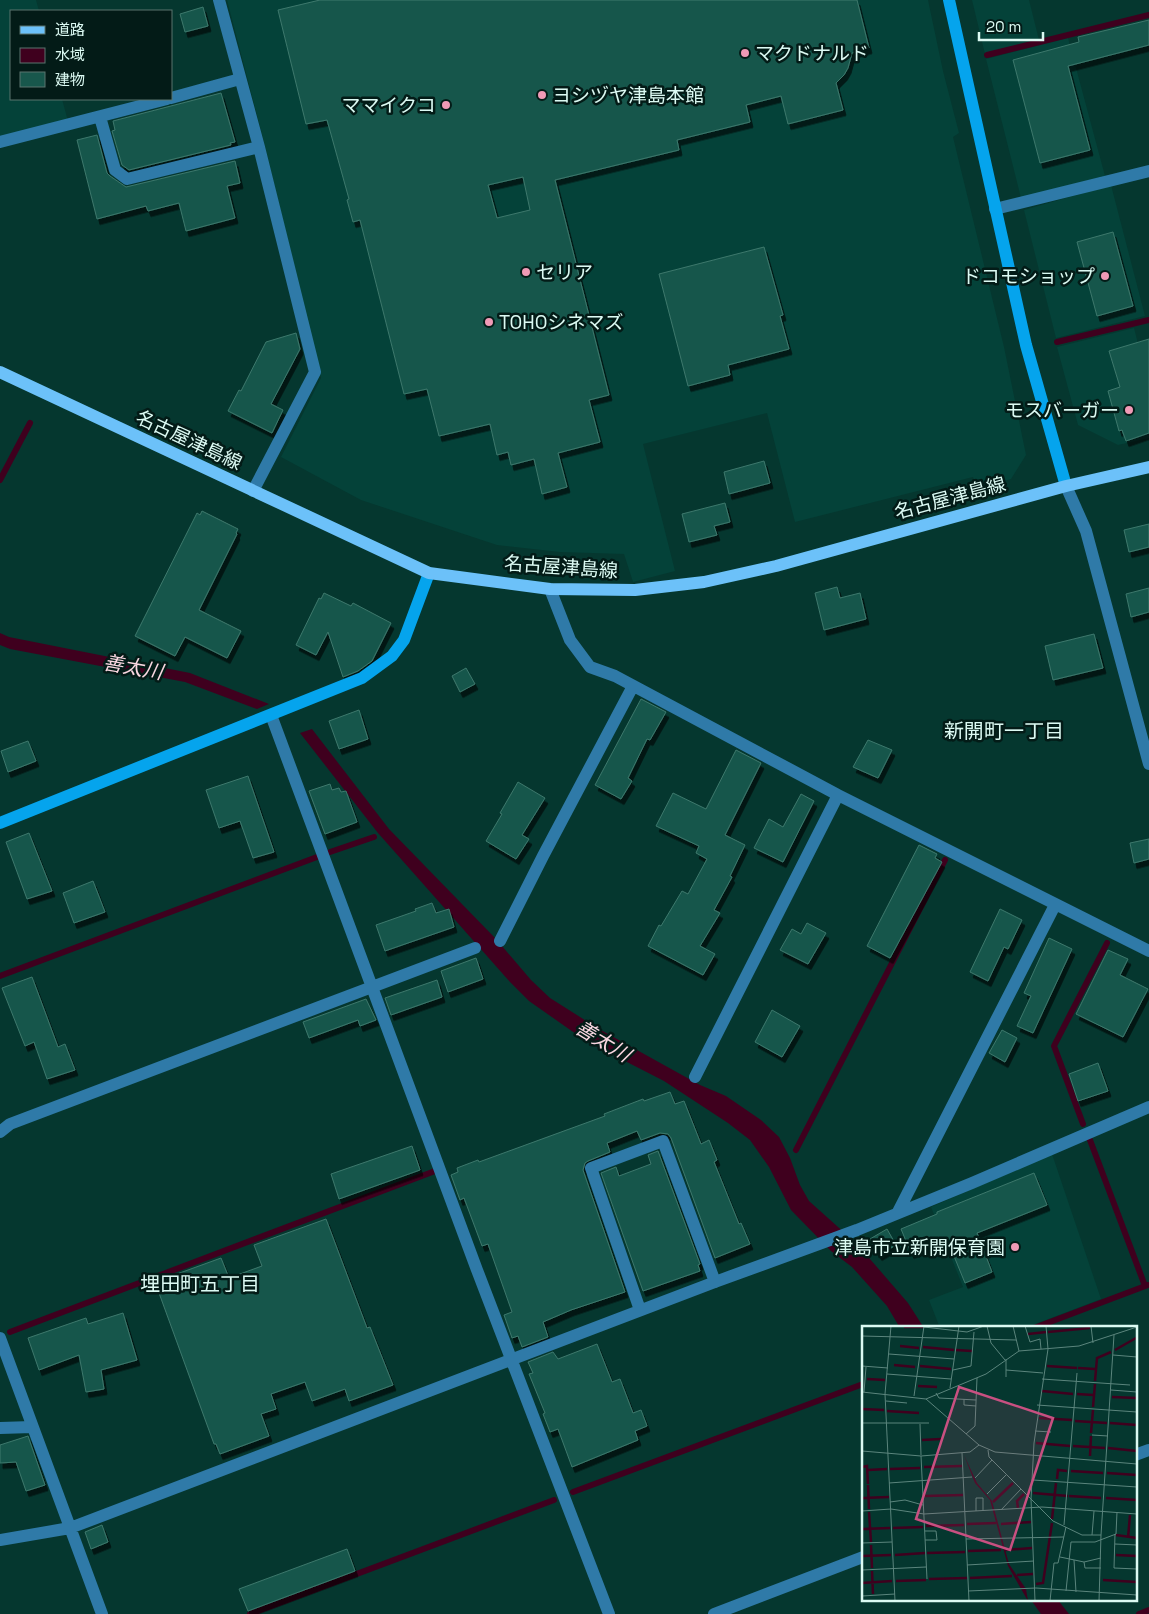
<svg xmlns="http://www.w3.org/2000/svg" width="1149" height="1614" viewBox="0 0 1149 1614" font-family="'Space Grotesk','Noto Sans JP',sans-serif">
	<defs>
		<filter id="shadow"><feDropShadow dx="3" dy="5.5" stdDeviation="0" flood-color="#0009"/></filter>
	</defs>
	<rect width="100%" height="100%" fill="#05372f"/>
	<path fill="#044239" d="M0 0H36L39 11H11V99H62L69 125 0 142Z
		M227 0H928L943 71 959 133 953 137 1004 347 1026 455 1011 479 977 489 973 477 795 522 767 413 643 444 675 571 633 582 624 554 560 552 497 545 361 500 281 457 321 378 265 146Z
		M972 0H1029L1039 40 985 54Z
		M1068 38 1105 176 1021 198 986 59Z
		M1111 185 1145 316 1056 338 1024 210Z
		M1134 328 1149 387V438L1118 445 1078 425 1057 347Z
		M1052 1154 1101 1299 1025 1328H940L929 1300 963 1287 931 1207Z"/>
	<path fill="#3f001e" d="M0 633 9 637 190 673 269 704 257 709 185 682 10 649 0 645Z
		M312 729 389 829 496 939 531 980 550 998 599 1029 700 1085 726 1096 761 1120 779 1137 790 1158 800 1185 809 1201 857 1244 908 1303 924 1328H900L887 1306 852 1267 831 1251 791 1210 769 1167 750 1140 728 1123 664 1081 586 1041 529 1001 510 982 378 833 300 733Z
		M1031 1600H1058L1069 1614H1041Z"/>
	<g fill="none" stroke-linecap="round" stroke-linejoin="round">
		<path stroke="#3f001e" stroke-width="6" d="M987 55 1149 15
			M1057 342 1149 320
			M0 480 30 423
			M330 852 374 837
			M0 976 317 857
			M1083 1124 1054 1046 1107 943
			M1090 1140 1145 1286
			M796 1150 945 860
			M1034 1328 1148 1285
			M10 1332 435 1171
			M573 1492 863 1384
			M250 1614 554 1500
			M1139 1614 1149 1610"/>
	</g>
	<path fill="#18574c" stroke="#3d786c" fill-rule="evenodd" filter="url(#shadow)" d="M320 0H857L869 48 852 53 848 68 844 75 836 83 843 110 788 124 781 96 746 105 750 122 677 140 679 150 555 180 609 395 589 400 600 442 558 453 567 487 542 494 534 459 511 465 508 452 497 455 490 424 439 436 427 389 404 394 360 220 353 222 347 200 349 199 327 120 306 124 278 10ZM523 177 530 210 497 218 488 185Z
		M203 7 208 26 185 32 180 14Z
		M1149 20V45L1068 66 1090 150 1040 163 1013 60 1079 42 1078 37Z
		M221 93 235 142 230 143 231 145 129 170 122 165 112 131 115 130 113 121Z
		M97 135 107 173 110 176 126 187 235 161 240 183 227 186 235 218 186 231 179 203 148 211 146 206 97 219 77 140Z
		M1113 232 1133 306 1097 316 1077 242Z
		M764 247 783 315 780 316 789 349 728 365 730 375 688 386 659 274Z
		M296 333 300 349 271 404 283 410 272 433 228 411 239 390 241 391 266 342Z
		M1149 339V433L1126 441 1122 430 1119 431 1108 391 1120 387 1109 351Z
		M764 461 770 483 729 494 724 472Z
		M725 503 730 522 714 526 717 535 689 542 682 514Z
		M202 511 238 529 236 533 237 534 199 610 241 631 227 658 185 637 175 656 135 636 197 513 200 515Z
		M1149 524V547L1129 552 1124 530Z
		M837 587 840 598 860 593 866 619 824 630 815 593Z
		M1149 588V612L1131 617 1126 594Z
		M324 593 351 606 353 603 391 623 372 661 358 671 343 677 328 632 316 655 296 645 319 598 321 599Z
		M1094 634 1103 668 1053 680 1045 646Z
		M466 668 475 684 460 692 452 676Z
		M641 699 666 712 650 740 647 739 628 778 632 781 621 799 595 785Z
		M359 710 368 739 339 749 329 721Z
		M868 740 892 750 878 778 853 767Z
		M28 741 36 761 8 772 1 751Z
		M736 750 761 763 725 835 745 845 730 876 732 877 714 910 720 913 700 946 715 954 703 975 648 946 659 925 661 926 682 891 688 894 707 859 696 853 699 846 656 826 673 793 706 809Z
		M248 776 274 852 253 858 240 821 219 828 206 790Z
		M518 782 545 798 522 835 529 839 516 859 486 841 502 814 500 813Z
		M330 784 332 790 339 788 341 792 346 791 357 822 325 834 309 791Z
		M801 794 814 801 783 862 754 848 769 819 783 827Z
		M29 833 52 891 27 899 6 842Z
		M1149 839V859L1134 863 1130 843Z
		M919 845 937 854 935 858 942 862 890 958 867 946Z
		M93 881 105 912 74 923 63 893Z
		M432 903 436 913 449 909 454 927 385 951 376 925 416 911 415 909Z
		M1000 909 1022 920 1008 949 1004 947 988 981 970 972Z
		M807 923 826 933 808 964 780 950 792 929 801 934Z
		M1049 938 1072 949 1033 1033 1017 1026 1031 996 1024 993Z
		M1108 950 1128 959 1120 975 1148 989 1123 1037 1076 1014Z
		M476 958 483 979 448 992 441 971Z
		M32 977 58 1047 65 1044 75 1070 47 1079 34 1042 25 1046 2 988Z
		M437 980 442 997 391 1015 385 998Z
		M366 999 376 1020 360 1026 358 1020 309 1038 303 1022Z
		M772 1010 800 1026 782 1057 755 1042Z
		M1002 1030 1017 1038 1005 1062 989 1053Z
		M1098 1063 1108 1091 1078 1101 1069 1074Z
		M670 1092 675 1104 684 1101 701 1144 709 1140 717 1160 714 1162 739 1224 741 1223 750 1244 715 1258 671 1138 668 1134 660 1133 641 1140 637 1131 607 1143 610 1152 588 1161 585 1163 583 1170 625 1292 571 1310 543 1322 548 1337 522 1347 518 1336 512 1338 504 1315 512 1312 488 1244 482 1246 464 1198 460 1200 451 1175 458 1172 457 1168 478 1160 479 1162 605 1116 604 1114 643 1099 644 1101Z
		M412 1146 420 1170 339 1199 331 1174Z
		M658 1151 700 1264 698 1265 700 1271 643 1291 601 1173 616 1167 619 1176 651 1164 648 1155Z
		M1034 1173 1047 1205 977 1233 992 1272 965 1283 947 1239 911 1253 901 1229 937 1214V1212Z
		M326 1219 367 1328 370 1327 393 1385 349 1401 345 1389 312 1401 305 1382 271 1394 276 1409 261 1414 269 1436 220 1454 216 1444H214L210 1433 155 1282 221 1258 229 1278 262 1266 254 1245Z
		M887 1229 896 1245 879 1255 870 1239Z
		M123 1313 137 1360 101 1370 104 1389 86 1392 79 1355 39 1370 28 1338 86 1318 88 1324Z
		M597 1344 612 1382 620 1379 633 1413 641 1410 647 1426 635 1431 638 1440 572 1467 558 1429 550 1432 543 1414 545 1413 529 1374 533 1373 528 1362 553 1352 558 1359Z
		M28 1436 45 1485 26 1491 16 1462 0 1463V1445Z
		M102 1525 108 1542 91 1549 85 1532Z
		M347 1549 355 1571 248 1611 239 1589Z"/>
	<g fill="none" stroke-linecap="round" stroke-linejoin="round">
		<path stroke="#2f7aa8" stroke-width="12" d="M219 0 259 147 315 372 253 491
			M171 98 240 79
			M100 117 115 170 127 179 259 147
			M0 142 167 99
			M995 209 1149 171
			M1066 486 1086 531 1149 764
			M550 589 570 640 590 667 615 676 838 795 1149 951
			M271 715 477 1270 609 1614
			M500 941 543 856 633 686
			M695 1077 838 795
			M0 1132 10 1124 475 948
			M898 1212 1055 905
			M640 1310 591 1168 663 1141 715 1282
			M0 1338 102 1614
			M0 1428 32 1427
			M1135 1455 1149 1450
			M0 1540 70 1528 715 1282 857 1230 972 1183 1149 1107
			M714 1614 863 1557"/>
		<path stroke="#05a4ed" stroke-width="12" d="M949 0 1026 345 1066 486
			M0 823 362 678 392 656 404 640 429 573"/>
		<path stroke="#6cc1f9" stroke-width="12" d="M0 372 429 573 550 589 635 590 704 582 776 566 1066 486 1149 467"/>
	</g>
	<g fill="#f09ab6" stroke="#031b17" stroke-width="2">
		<circle cx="745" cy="53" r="5"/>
		<circle cx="542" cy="95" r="5"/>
		<circle cx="446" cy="105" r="5"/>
		<circle cx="526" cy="272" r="5"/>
		<circle cx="1105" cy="276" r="5"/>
		<circle cx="489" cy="322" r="5"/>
		<circle cx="1129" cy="410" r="5"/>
		<circle cx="1015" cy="1247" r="5"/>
	</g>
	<g text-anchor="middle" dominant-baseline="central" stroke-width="5" stroke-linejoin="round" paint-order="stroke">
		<g font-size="19" fill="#dcfaf3" stroke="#031b17" text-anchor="start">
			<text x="755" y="53">マクドナルド</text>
			<text x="552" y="95">ヨシヅヤ津島本館</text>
			<text x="436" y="105" text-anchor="end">ママイクコ</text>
			<text x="536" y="272">セリア</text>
			<text x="1095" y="276" text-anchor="end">ドコモショップ</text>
			<text x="499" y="322">TOHOシネマズ</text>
			<text x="1119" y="410" text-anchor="end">モスバーガー</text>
			<text x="1005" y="1247" text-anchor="end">津島市立新開保育園</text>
		</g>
		<g font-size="19" fill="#dcfaf3" stroke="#031b17">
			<text transform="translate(189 440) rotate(25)">名古屋津島線</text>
			<text transform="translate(950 498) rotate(-15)">名古屋津島線</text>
			<text transform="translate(561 567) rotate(4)">名古屋津島線</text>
		</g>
		<g font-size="20" font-style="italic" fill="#fad8e2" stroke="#031b17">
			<text transform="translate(133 667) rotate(10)">善太川</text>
			<text transform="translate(603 1041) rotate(31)">善太川</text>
		</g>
		<g font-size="20" fill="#dcfaf3" stroke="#031b17">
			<text x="1004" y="731">新開町一丁目</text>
			<text x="200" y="1284">埋田町五丁目</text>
		</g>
	</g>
	<g transform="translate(862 1326)">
		<rect width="275" height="275" fill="#05372f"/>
		<path d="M102 129 115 157 130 175 147 238 164 263 166 275 146 240 128 174 113 157Z" fill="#3f001e"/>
		<path fill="none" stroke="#3f001e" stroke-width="2.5" d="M42 1H61M186 6 228 2M166 8 184 6M38 20 57 22M61 21 92 24M94 24 110 25M253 24 274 12M32 39 53 41M58 40 89 43M185 40 215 42M216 42 233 43M5 53 23 54M233 55 235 32 249 26M56 60 75 61M180 65 211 68M215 68 231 69M250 71 275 72M231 81 233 58M0 83 22 84M25 85 57 87M177 92 210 94M213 95 245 97M248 97 275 99M229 107 231 84M60 114 79 113M174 117 208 120M211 120 243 122M246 122 275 125M228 130 229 110M0 141 5 140 6 158M62 141 100 140M28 143 58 142M6 144 25 143M209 145 241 147M245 147 275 149M195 153 196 144 205 145M6 159 7 183M171 167 206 170M63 170 101 169M207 170 239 172M0 172 27 171M244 172 275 174M131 176 151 157M156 182 155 175 162 168M7 186 9 216M190 193 194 157M105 198 134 197M139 198 169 196M64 200 102 199M31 202 61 201M0 203 28 202M254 209 275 212M266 212 268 189M9 219 10 242M143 224 170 222M106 225 139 224M65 227 103 226M33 229 63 227M254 229 275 230M0 230 29 229M10 245 11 268M155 249 171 248M108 252 150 250M67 253 105 252M241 254 275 256M34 255 64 254M0 257 30 255M174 258 181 257 190 197"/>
		<path fill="none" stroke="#5b857d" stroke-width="1" d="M29 0 23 68 33 275M125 0 129 17 143 34M151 0 157 25M163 0 168 16 178 13 179 23M184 0 186 23M229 0 231 17M62 1 105 6 122 0M0 10 154 14M27 28 92 33M251 29 275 31M0 40 26 42M91 44 109 40 112 6M144 44 181 47M25 48 89 53M144 51V33M180 53 268 59M88 62 97 0M249 64 275 66M0 66 64 73 117 119 133 126 275 138M2 66 4 41M74 67 77 72 114 74M52 70 62 0M64 73 124 48 157 25 217 20 275 1M102 73V79L114 80M24 75 45 77M175 79 275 86M0 97H67M58 98 59 129M173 105 189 106M104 108 113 100 115 52M230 109 246 110M126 124 127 131 191 195 220 209H239M0 125 59 130 108 126 117 119M100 127 107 275M59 130 65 253M113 152 130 134M171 154 275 161M27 157 110 151M125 168 144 149M28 176 43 174 61 179M139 184 159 163M0 185 29 183 62 188 180 181 275 188M114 185V172H121V185M202 199 215 47M63 205H74L75 214H63M253 208 252 242 275 243M230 209 232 185M104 213 202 211M0 217 30 216M253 218 275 219M198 231 222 236 239 232M212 234 214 266M222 236 223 242H239M105 239 172 235M0 244 64 241M106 265 174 262 275 269M204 265 209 216H233L254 208 255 186M0 270 33 268M173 275 169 173 172 117 186 23M188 275 192 237H196L204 201M237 275 239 209 252 9"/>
		<path fill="#c85081" fill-opacity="0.15" stroke="#c85081" stroke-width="2.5" d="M97 61 191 92 148 224 54 193Z"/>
		<rect width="275" height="275" fill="none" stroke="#dcfaf3" stroke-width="2.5"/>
	</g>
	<rect x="10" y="10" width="162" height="90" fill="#031b17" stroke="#5a746f"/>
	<rect x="20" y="26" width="25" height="8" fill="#6cc1f9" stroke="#5a746f"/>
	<text x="55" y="35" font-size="15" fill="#dcfaf3">道路</text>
	<rect x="20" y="48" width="25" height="15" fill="#3f001e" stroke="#5a746f"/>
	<text x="55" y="60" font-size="15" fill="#dcfaf3">水域</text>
	<rect x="20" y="72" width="25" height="15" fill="#18574c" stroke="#5a746f"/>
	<text x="55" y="85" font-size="15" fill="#dcfaf3">建物</text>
	<path d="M979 32v8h64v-8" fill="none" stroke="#dcfaf3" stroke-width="2.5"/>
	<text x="986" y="32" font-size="15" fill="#dcfaf3" stroke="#031b17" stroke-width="4" paint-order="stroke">20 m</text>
</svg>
